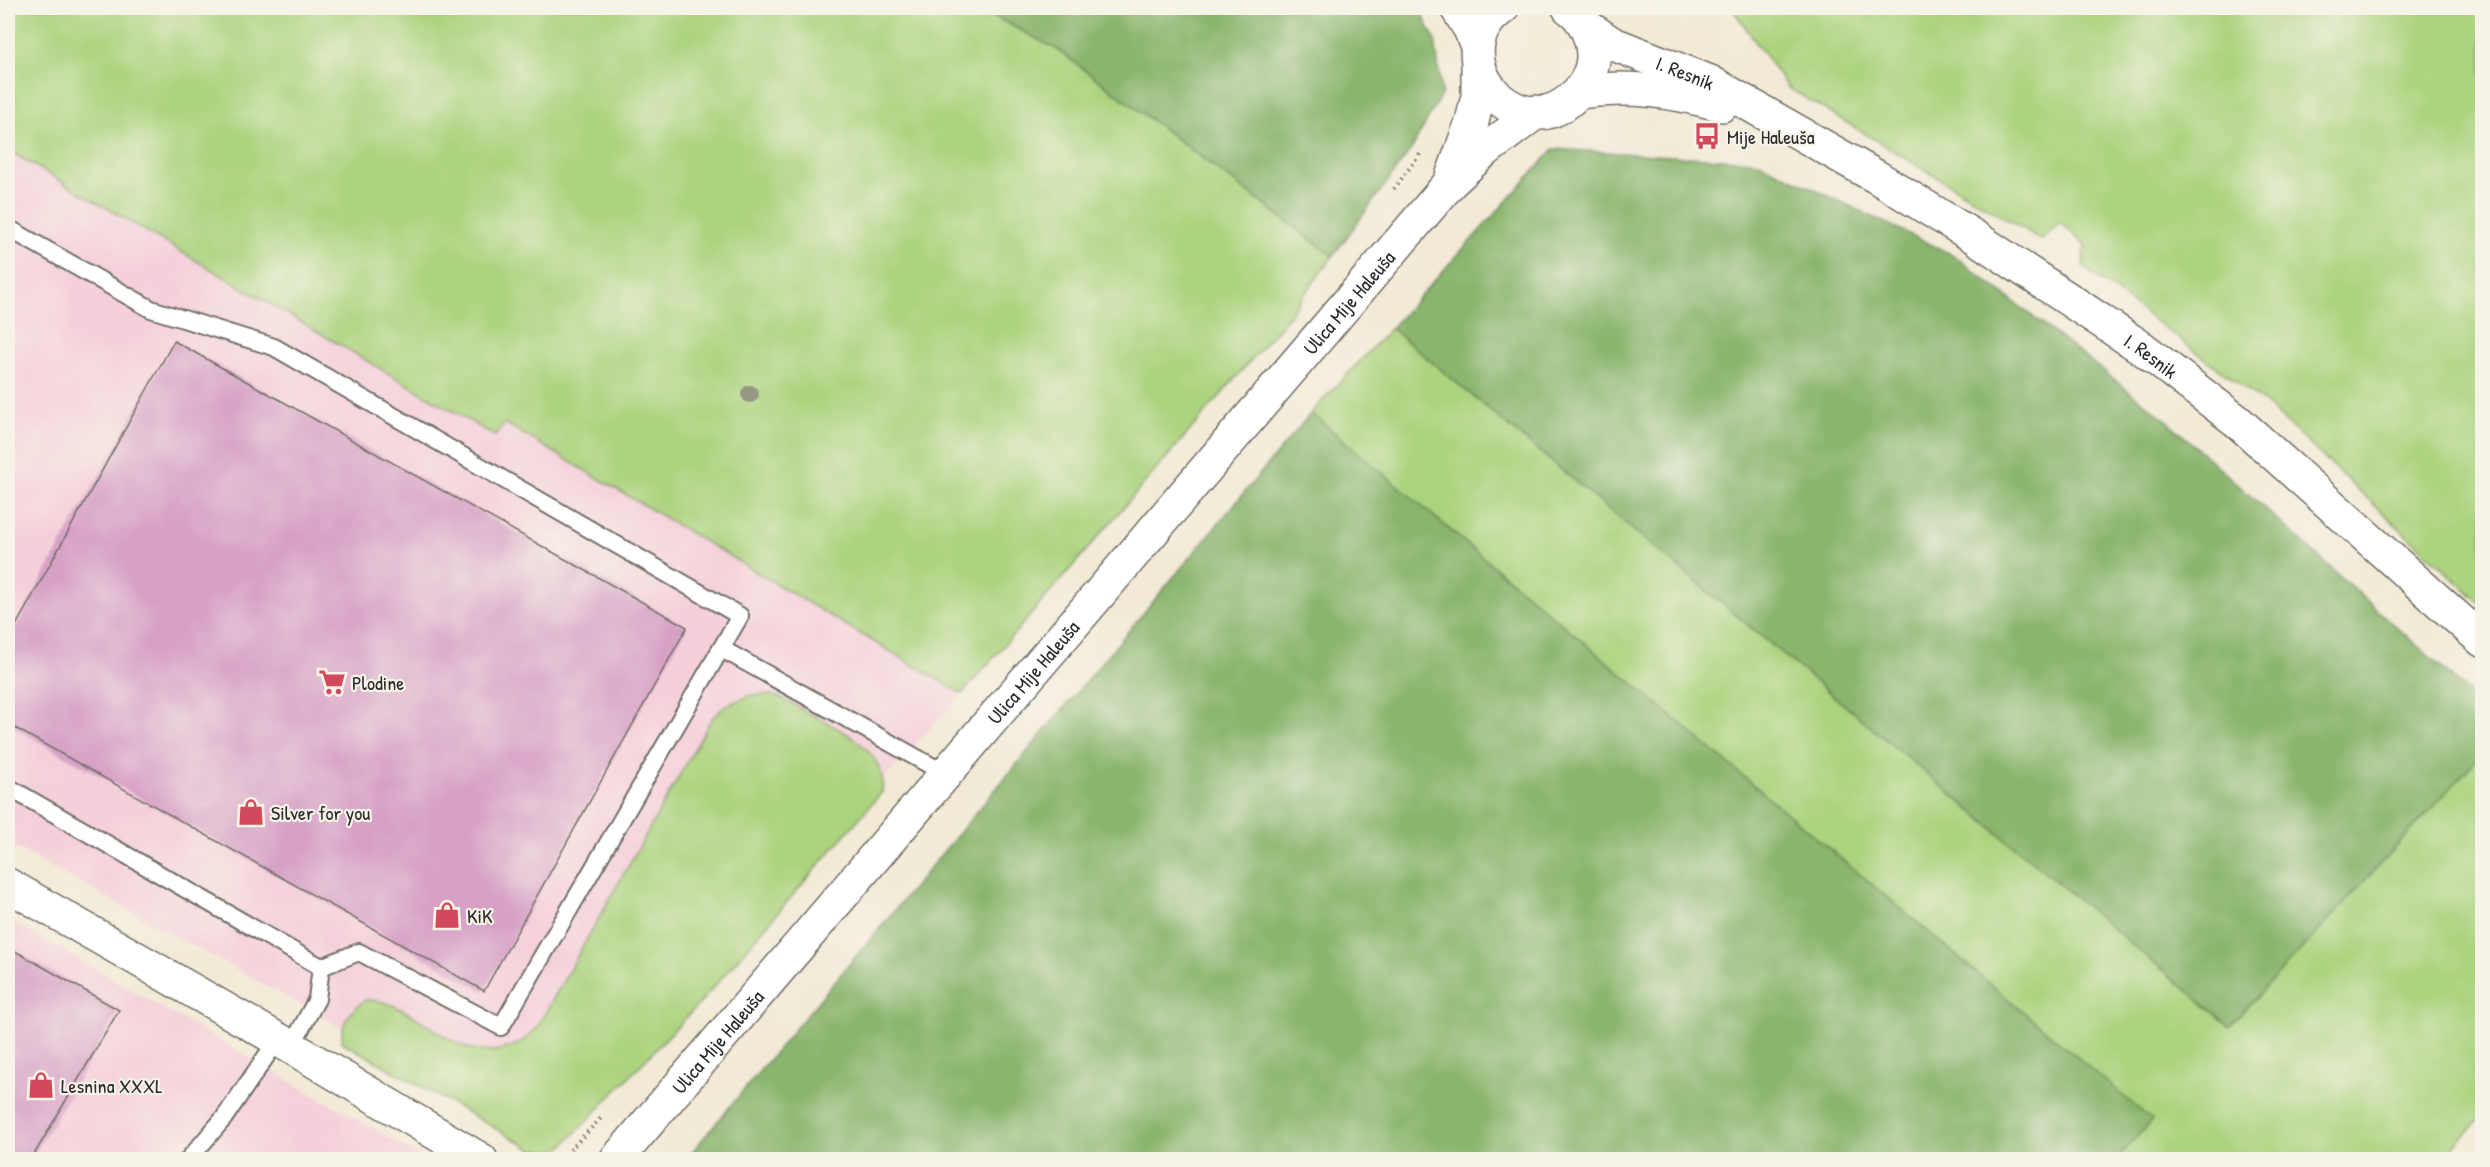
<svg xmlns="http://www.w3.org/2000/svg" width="2490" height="1167" viewBox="0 0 2490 1167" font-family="'Patrick Hand',sans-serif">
	<rect width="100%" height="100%" fill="#f7f3e8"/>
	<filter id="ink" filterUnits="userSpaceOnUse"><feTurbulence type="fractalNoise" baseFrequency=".0167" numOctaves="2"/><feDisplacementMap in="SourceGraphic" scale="12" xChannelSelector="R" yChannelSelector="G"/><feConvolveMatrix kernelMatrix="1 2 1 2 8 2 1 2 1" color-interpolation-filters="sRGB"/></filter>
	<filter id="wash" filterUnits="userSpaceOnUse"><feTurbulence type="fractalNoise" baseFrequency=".008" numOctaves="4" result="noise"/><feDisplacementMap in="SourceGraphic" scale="24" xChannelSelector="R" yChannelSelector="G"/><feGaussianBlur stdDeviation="1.35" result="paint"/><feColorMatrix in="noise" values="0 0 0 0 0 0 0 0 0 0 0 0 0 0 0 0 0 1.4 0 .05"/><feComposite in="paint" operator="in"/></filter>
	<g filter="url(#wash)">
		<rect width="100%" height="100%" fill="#f2ead5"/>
		<path fill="#f5cfda" d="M8 150 495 436 504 423 962 694 550 1143 8 843Z
			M8 919 309 1092 427 1159H8Z"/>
		<path fill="#acd37e" stroke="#6c7f54" stroke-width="1.5" d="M8 8H978L1058 50 1333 256 1283 323 962 694 505 423 495 436 8 150Z
			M1732 8H2482V605L2266 404 2083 267 2085 245 2060 222 2042 240 1787 87Z
			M1391 328 2230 1026 2482 754V1116L2443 1159H2116L2151 1120 1311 413Z
			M752 695C759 695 769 694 775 696 786 699 798 707 808 713 839 728 888 750 882 792L699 1004 562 1147C553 1153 542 1151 532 1149L342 1042C341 1022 349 1012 365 1000 417 998 450 1064 505 1049 518 1045 527 1039 536 1029L712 718 727 705Z"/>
		<path fill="#89b56d" stroke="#5a704c" stroke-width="1.5" d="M979 8H1419L1435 40 1442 93 1412 148 1333 256 1058 50Z
			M1554 149 1755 161 1953 255 2165 419 2482 704V754L2230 1026 1391 328Z
			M1311 413 2152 1120 2116 1160 686 1159Z"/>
		<g id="blocks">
			<path fill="#d7a1c6" d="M174 341 687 627 484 991 8 724V640Z
				M8 947 119 1010 31 1160H8Z"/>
		</g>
	</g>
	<g filter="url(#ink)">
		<use href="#blocks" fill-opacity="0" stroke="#716e66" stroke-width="1.5"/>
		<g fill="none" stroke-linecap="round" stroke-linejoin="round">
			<defs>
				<path id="service" d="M8 228 151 309 274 347 740 616 501 1027 359 952 321 967
					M722 649 944 773
					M8 787 321 967 317 999 291 1047
					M188 1160 224 1118 278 1039"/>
				<path id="minor" d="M8 885 291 1047 481 1160"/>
				<g id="tertiary">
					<path id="s1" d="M1586 26 1611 43 1710 82 1875 176 1973 236 2142 348 2237 421 2482 640"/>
					<path d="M1580 92C1629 85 1674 91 1722 105"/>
				</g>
				<g id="secondary">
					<path d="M1457 8 1470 29 1477 46"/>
					<path d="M1502 8C1437 54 1514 149 1571 99 1583 89 1591 76 1593 60 1594 40 1585 19 1569 8"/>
					<path d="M1452 177 1472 122 1478 96V66"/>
					<path id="s2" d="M616 1160 1450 183 1482 153 1536 112"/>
				</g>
			</defs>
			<use href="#service" stroke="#716e66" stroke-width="20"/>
			<use href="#minor" stroke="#716e66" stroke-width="36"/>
			<use href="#tertiary" stroke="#716e66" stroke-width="36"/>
			<use href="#secondary" stroke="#716e66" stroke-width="36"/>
			<path stroke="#716e66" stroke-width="4" stroke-dasharray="1.5 4.5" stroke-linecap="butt" d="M1394 189 1420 154
				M8 636 9 637
				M566 1154 601 1118"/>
			<use href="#service" stroke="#fff" stroke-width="16"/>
			<use href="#minor" stroke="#fff" stroke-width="33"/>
			<use href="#tertiary" stroke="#fff" stroke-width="33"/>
			<use href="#secondary" stroke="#fff" stroke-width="33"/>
		</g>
		<circle fill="#969883" cx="750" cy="394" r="9"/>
	</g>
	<defs>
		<symbol id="bus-bare" viewBox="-9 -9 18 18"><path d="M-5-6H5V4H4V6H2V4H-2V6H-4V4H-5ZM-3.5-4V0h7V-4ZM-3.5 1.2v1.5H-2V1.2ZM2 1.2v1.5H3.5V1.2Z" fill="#d1495b" stroke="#f7f3e8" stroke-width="2.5" paint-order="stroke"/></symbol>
		<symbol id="supermarket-bare" viewBox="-9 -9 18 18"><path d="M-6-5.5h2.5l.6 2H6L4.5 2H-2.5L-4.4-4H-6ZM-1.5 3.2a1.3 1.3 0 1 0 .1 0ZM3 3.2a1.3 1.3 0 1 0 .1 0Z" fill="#d1495b" stroke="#f7f3e8" stroke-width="2.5" paint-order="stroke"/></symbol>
		<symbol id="shop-bare" viewBox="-9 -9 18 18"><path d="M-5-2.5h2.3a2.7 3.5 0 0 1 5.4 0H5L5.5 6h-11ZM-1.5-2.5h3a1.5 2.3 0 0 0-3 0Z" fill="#d1495b" stroke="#f7f3e8" stroke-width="2.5" paint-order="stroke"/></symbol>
	</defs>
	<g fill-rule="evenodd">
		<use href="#bus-bare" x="1688" y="117" width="38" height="38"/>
		<use href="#supermarket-bare" x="313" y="663" width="38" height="38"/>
		<use href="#shop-bare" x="232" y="793" width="38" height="38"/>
		<use href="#shop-bare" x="428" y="896" width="38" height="38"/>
		<use href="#shop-bare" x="22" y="1066" width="38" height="38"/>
	</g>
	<g text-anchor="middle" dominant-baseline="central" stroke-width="4.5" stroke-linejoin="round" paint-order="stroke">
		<g font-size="20" fill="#2b2b2b" stroke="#f7f3e8">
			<text stroke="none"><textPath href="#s1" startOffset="110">I. Resnik</textPath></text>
			<text stroke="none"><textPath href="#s2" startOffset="1128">Ulica Mije Haleuša</textPath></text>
			<text stroke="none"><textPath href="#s1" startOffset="656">I. Resnik</textPath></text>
			<text stroke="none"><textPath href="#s2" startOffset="642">Ulica Mije Haleuša</textPath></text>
			<text stroke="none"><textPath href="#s2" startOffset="156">Ulica Mije Haleuša</textPath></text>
		</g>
		<g font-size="20" fill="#2b2b2b" stroke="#f7f3e8" text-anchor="start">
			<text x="1727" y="136">Mije Haleuša</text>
			<text x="352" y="682">Plodine</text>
			<text x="271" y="812">Silver for you</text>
			<text x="467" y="915">KiK</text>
			<text x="61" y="1085">Lesnina XXXL</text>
		</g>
	</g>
	<rect width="2490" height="1167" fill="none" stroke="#f7f3e8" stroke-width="30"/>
</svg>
